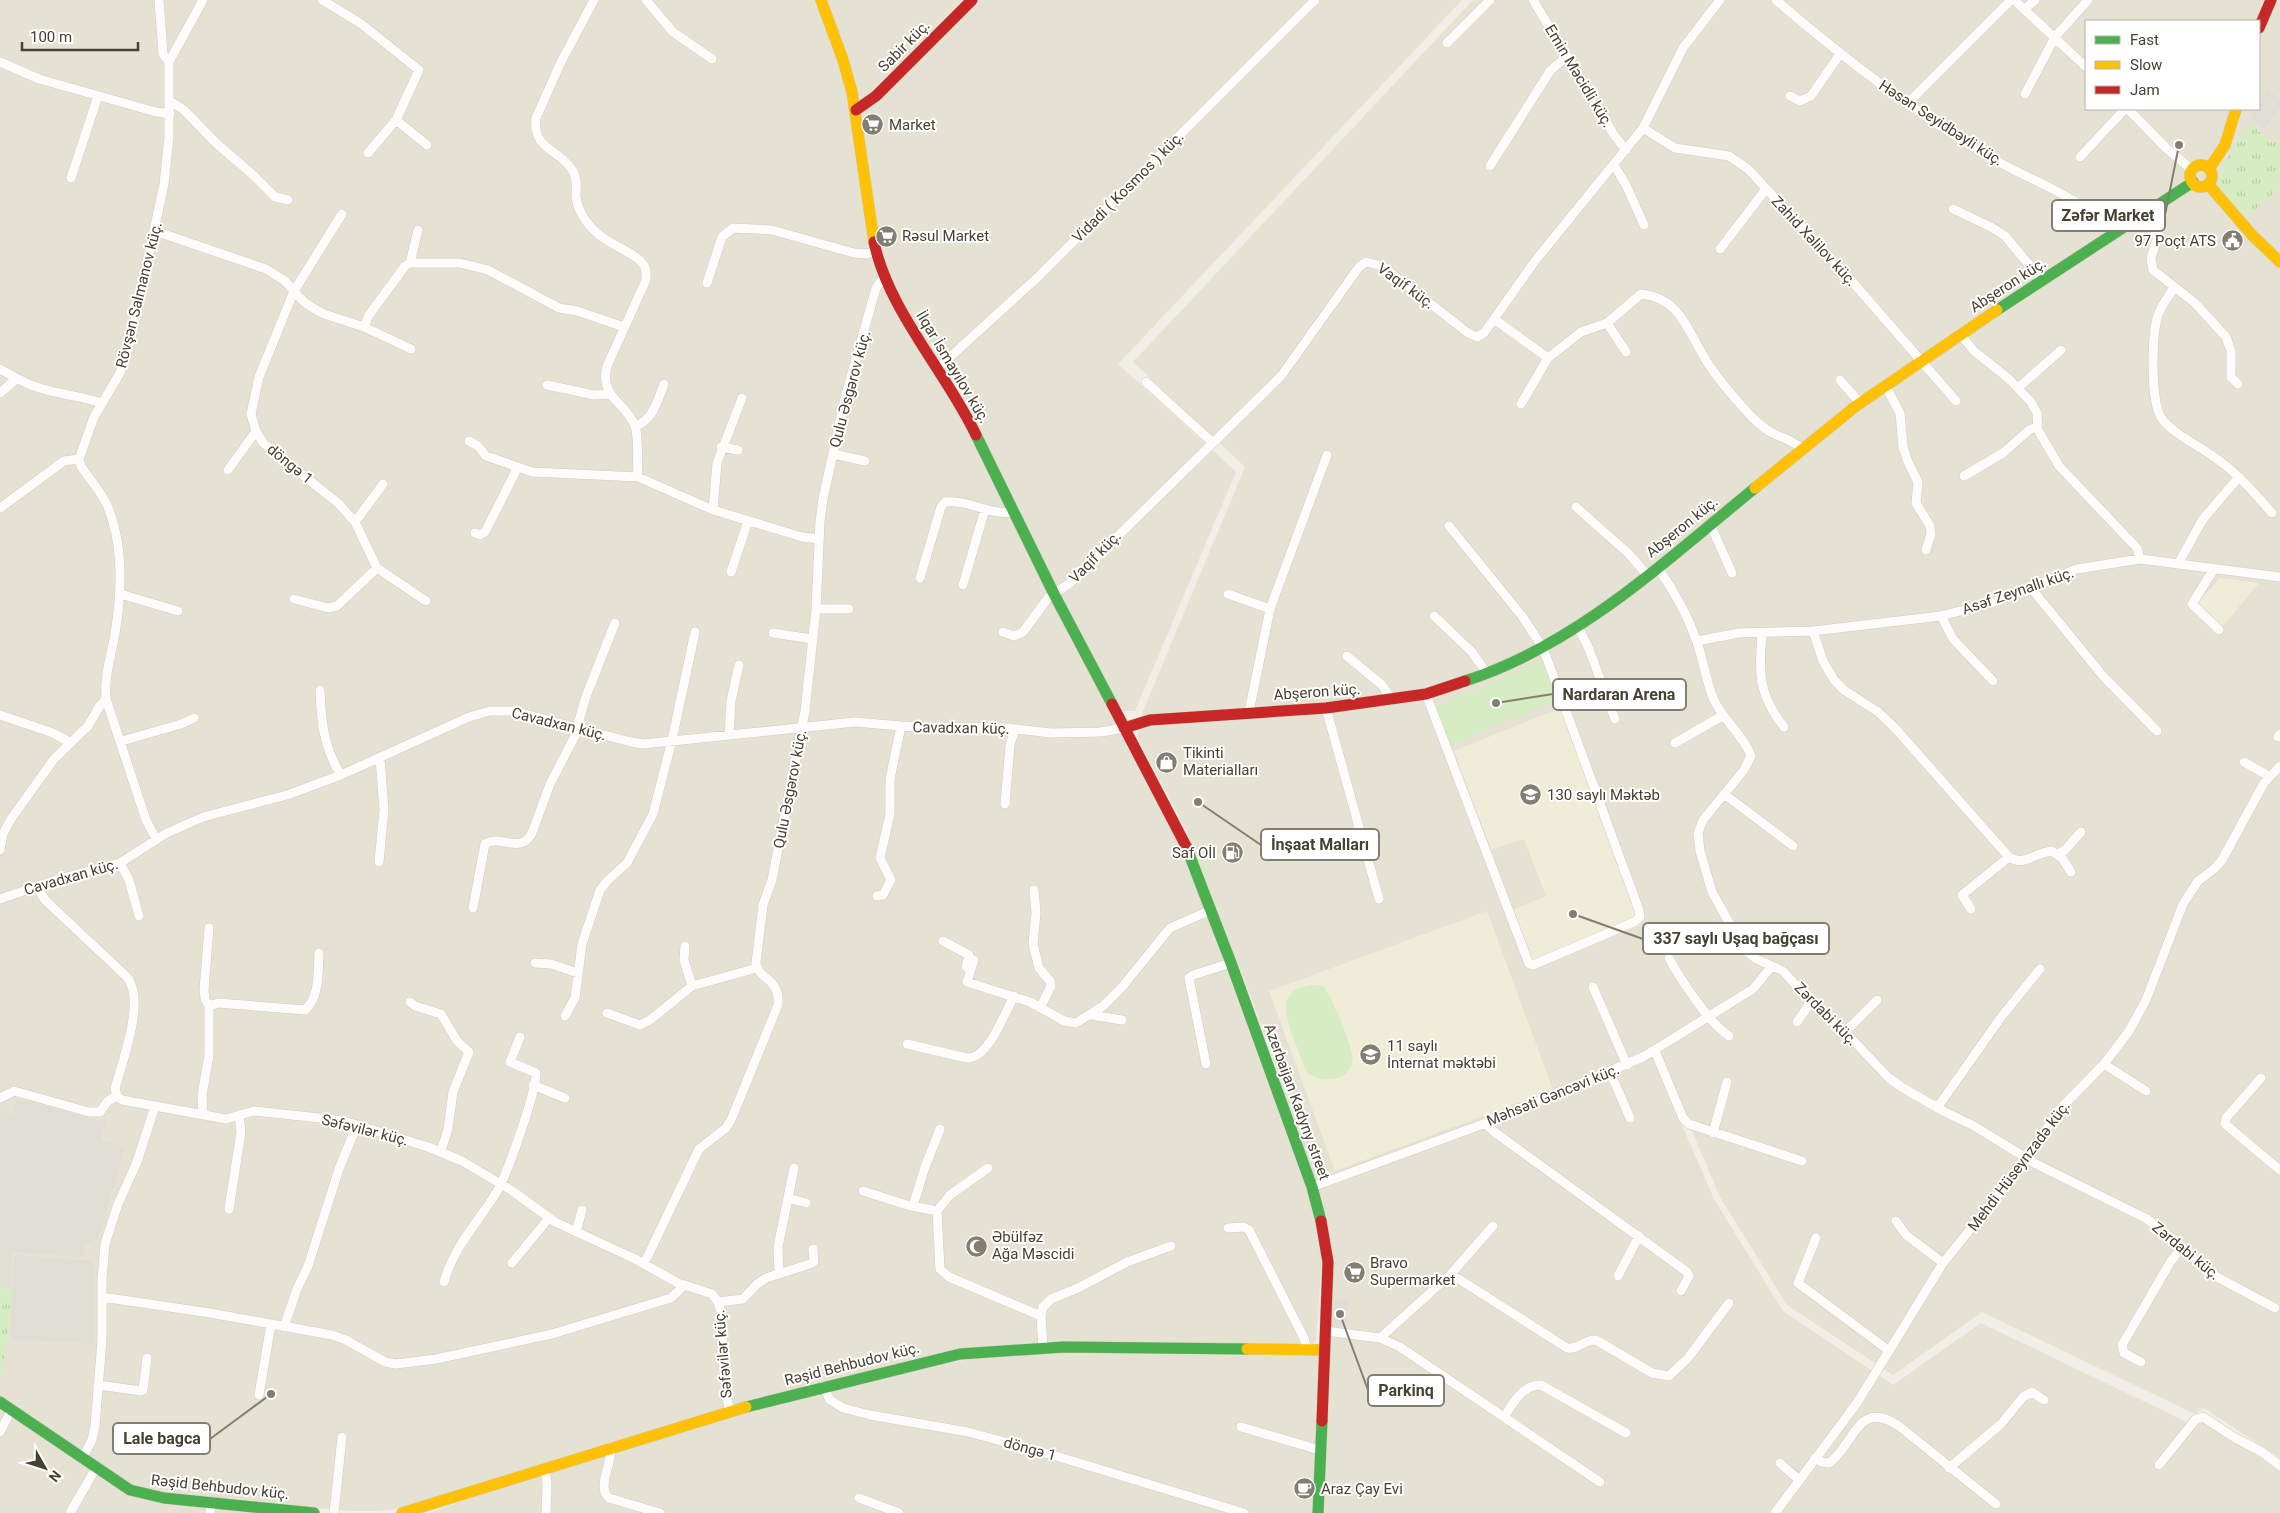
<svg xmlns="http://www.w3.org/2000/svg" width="2280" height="1513" viewBox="0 0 2280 1513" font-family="Roboto,sans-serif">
	<defs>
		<pattern id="grass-tufts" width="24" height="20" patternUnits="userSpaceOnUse" patternTransform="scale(1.25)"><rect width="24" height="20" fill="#d6edc3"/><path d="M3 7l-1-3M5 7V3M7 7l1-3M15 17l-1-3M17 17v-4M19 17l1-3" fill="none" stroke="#b9cca8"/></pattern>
	</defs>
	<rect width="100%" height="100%" fill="#f0eee6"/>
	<path fill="#e5e2d3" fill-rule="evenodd" d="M0 0H1462L1118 364 1236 472 1135 711H1121L1186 858 1305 1185 1317 1223 1322 1260 1316 1340 1310 1345 969 1349 405 1508 380 1511H351L221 1499 148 1491 133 1487 0 1397Z
		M1473 0H2280V1458L2204 1408 2195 1414 1982 1312 1893 1375 1787 1305 1720 1197 1656 1046 1553 1092 1316 1182 1254 1005 1187 832 1137 737 1143 711 1245 467 1133 362ZM2086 21H2259V109H2086Z
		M1652 1056 1714 1199 1783 1311 1893 1385 1981 1323 2195 1426 2203 1420 2280 1471V1513H429L517 1481 764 1407 948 1363 992 1355 1039 1353 1330 1356 1319 1189 1603 1080Z
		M0 1407 104 1480 259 1513H0Z"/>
	<path fill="#e0ddd4" d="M17 1099 106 1122 101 1140 125 1147 98 1239 84 1245 83 1257 13 1252 11 1287 0 1288V1111L13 1115Z
		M14 1255 94 1261V1344L10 1339Z"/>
	<path fill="#efecd7" d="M2220 578 2259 583 2222 627 2196 605Z
		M1560 708 1637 916 1531 961 1510 911 1546 896 1524 839 1491 850 1454 751Z
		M1487 911 1553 1090 1335 1171 1269 991Z"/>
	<path fill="url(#grass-tufts)" d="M2250 123 2273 144 2280 139V188L2247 217 2217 184V179L2230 153Z
		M1196 850 1204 855 1210 872 1207 878Z
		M11 1288 8 1340 0 1379V1289Z"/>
	<path fill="#d6edc3" d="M1543 660 1557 700 1449 745 1435 707Z
		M1313 985 1323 986C1333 998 1349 1039 1352 1055 1356 1080 1322 1086 1307 1072 1302 1063 1299 1052 1295 1042 1285 1016 1275 989 1313 985Z"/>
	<path fill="#dfddd6" d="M2267 89 2280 99V108L2264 129 2251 119 2256 109H2259V104Z
		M1348 1297 1347 1327 1333 1326 1334 1302Z"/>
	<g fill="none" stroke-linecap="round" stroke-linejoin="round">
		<defs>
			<path id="street" d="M159 0 163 54 169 62
				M322 0 360 23 419 70 396 120 368 153
				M594 0 561 62 536 118C532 150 560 149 573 171 578 180 576 188 576 197 578 211 587 224 597 233 609 245 635 252 644 265 647 270 646 275 646 280L607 366C599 398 625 401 635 426 639 438 637 464 638 477
				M646 0 673 32 712 59
				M1533 0 1614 135 1626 150
				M1776 0C1842 57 1913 111 1988 156 2033 183 2076 192 2113 234
				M2014 0 2086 67
				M2025 9 2035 0
				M1447 43 1490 0
				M0 62 39 79 156 112 170 114
				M2025 94 2055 37 2088 0
				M1790 96 1800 101 1811 96 1840 54
				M170 101 184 110 216 143 253 175 275 197 288 200
				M1908 103 2011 0
				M2128 109 2166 148 2192 170
				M396 120 427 145
				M1643 128 1675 148 1729 156 1748 169 1850 279 1956 401
				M2080 157 2125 109
				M1614 165 1626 185 1644 225
				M1490 166 1550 71 1567 56
				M71 178 98 96
				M1953 209 1991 227 2005 236 2042 280
				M342 214 294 291 259 377 251 414 256 431 263 443 339 504 355 522 377 568 426 601
				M2142 215 2157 233V239L2151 258 2153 270 2195 303 2226 337 2231 351V377L2238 384
				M155 231 266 269 285 281 304 302 313 308 324 314 364 327 369 315 405 266 410 263H460L488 270 559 308 577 311 624 327
				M1720 249 1766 189
				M410 263 418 230
				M707 283 722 237 733 228 772 230 854 253 867 254 876 251
				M2174 288C2168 297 2160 307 2157 318 2152 338 2150 402 2162 419 2175 436 2204 448 2221 462 2241 477 2256 495 2272 513
				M1494 319 1548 358
				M1607 323 1626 352
				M364 327 411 349
				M1960 334 1974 351 2009 379 2031 402 2037 413 2038 430 2059 466 2137 548 2140 559
				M0 369C14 377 27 385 43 389 62 395 82 396 101 403
				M937 369 1039 276 1315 0
				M1840 380 1860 403
				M1146 382 1212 442
				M547 385 594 395 609 394
				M1885 385 1900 413 1903 447 1908 462 1918 482 1916 503 1930 526 1931 534 1926 550
				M2018 388 2061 350
				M0 393 16 379
				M1521 404 1548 358 1581 332 1607 323 1641 294C1683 298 1689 336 1709 365 1721 383 1736 400 1751 416 1756 421 1762 427 1769 431 1780 438 1792 439 1802 449
				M635 427C654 418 657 402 664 384
				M469 441 478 446 486 456 532 472 638 477 713 510 802 537 819 539
				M721 447 738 450
				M833 454 865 461
				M228 470 256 431
				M1964 476 2003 453 2029 430 2038 426
				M1576 507 1629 554 1647 575
				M0 508 64 461 79 459
				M713 510 717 463 742 398
				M355 522 383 484
				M1710 524 1732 573
				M475 533 480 535 485 532 518 467
				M2178 564 2203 519 2239 477
				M1657 567C1673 589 1688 616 1697 642 1703 660 1706 680 1713 698 1722 719 1745 737 1751 756L1744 770 1703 820 1698 833 1700 851 1712 892 1744 949 1756 959 1783 971 1820 1011 1845 1032 1889 1078 1903 1088 1945 1112 1974 1126 2034 1163 2147 1219 2215 1276 2275 1308
				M2214 569 2192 604 2219 630
				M731 572 748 521
				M920 578 941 507 945 502C968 499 991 516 1013 512
				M963 585 985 509
				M2031 588 2103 676 2157 731
				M120 594 178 611
				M1228 594 1270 609
				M294 599 328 608 337 606 377 568
				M816 609H849
				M1434 616 1472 652 1487 674
				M1941 616 1953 639 1993 681
				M1578 627 1589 649 1615 719
				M1813 631 1823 661 1834 680 1844 690 1878 712 1894 727 2009 857C2024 867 2036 852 2052 851L2062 858 2071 872
				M1003 632 1014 636 1023 632 1048 598 1070 583 1281 376 1359 267 1366 262 1382 266 1468 333 1477 337 1484 333 1535 261 1643 128 1683 48 1720 0
				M773 633 812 639
				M1762 634C1759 674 1758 694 1784 727
				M1697 641 1739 633 1813 631 1941 616 1998 601 2077 569 2140 559 2280 577
				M1347 656 1382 685 1392 700
				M320 690C321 722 324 748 341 775
				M1426 694 1529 964 1533 965 1634 922 1640 917 1639 910 1543 648 1522 616 1449 526
				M1326 708 1379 899
				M1249 712 1270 609 1327 455
				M0 715 53 733 71 743
				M729 735 731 701 739 665
				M2278 737 2280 734
				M122 741 181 724 194 718
				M1675 743 1722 716
				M2244 762 2269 776
				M1724 794 1793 846
				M1005 804 1010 745 1015 729
				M156 839 146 820 106 699C104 677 111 655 115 634 122 592 124 545 107 505 101 491 89 479 81 466L79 459 94 417 120 373 131 338 164 184 169 137V62L203 0
				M0 850 3 834 11 819 54 759 88 726 99 707 106 699
				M2058 854 2065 850 2081 832
				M379 862 384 810 380 758
				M120 863 129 880 139 916
				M36 886 45 900 127 977C146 1001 122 1061 115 1089L117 1096 122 1100 226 1119 254 1111 329 1119 347 1122 428 1147 462 1161 511 1190 555 1222 635 1259 678 1283 712 1294 718 1302 721 1312 724 1371 729 1411
				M1034 890 1036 913 1033 944 1039 968 1050 981 1051 986 1040 1008
				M877 896 883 895 891 880 880 858 890 814V779L901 726
				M0 899 59 879 120 863 165 834 203 817 287 795 341 775 469 717 490 711H513L631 742 643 744 855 722 913 727 1008 728 1051 733 1101 732 1124 728
				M473 908 485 844C501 834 520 855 532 833L550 784 575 736 585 699 615 623
				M1971 909 1962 895 2009 857
				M209 928 204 990 205 999 209 1006
				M943 941 969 955 966 967
				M685 946 684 960 692 986
				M1669 958C1680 979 1710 1024 1729 1036
				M974 960 967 982 1030 1002 1064 1021 1076 1023 1103 1006 1122 987 1170 928 1211 910
				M535 963 551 964 578 973
				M1593 987 1627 1065
				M410 1002 415 1006 441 1014 457 1041 469 1052 453 1092 448 1129 441 1151
				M607 1013 640 1025 650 1020 692 986 757 968
				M1091 1015 1122 1020
				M565 1016 575 998 582 944 600 890 607 881 627 863 653 814 672 740 695 632
				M1797 1022 1811 1002
				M1845 1032 1877 1000
				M907 1044 967 1058C988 1059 1005 1013 1014 996
				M1655 1051 1683 1118 1689 1124 1802 1161
				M1206 1064 1189 978 1193 975 1231 963
				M2104 1064 2146 1091
				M1610 1072 1630 1118
				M2261 1078 2226 1118 2225 1124 2280 1170
				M533 1085 565 1098
				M0 1098 14 1091 89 1112H100L108 1101 117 1096
				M1937 1108 2002 1016 2040 969
				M203 1115 202 1095 209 1055V1006L218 1003 305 1010C320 997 318 971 319 953
				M1486 1123 1493 1131 1687 1272 1689 1276 1681 1291
				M1713 1133 1727 1082
				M988 1168 950 1195 937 1211 940 1269 949 1277 1041 1316
				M1312 1187 1486 1123 1643 1057 1753 989 1772 966
				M863 1191 907 1205 937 1211
				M788 1198 806 1203
				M913 1206 925 1167 940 1129
				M229 1209 241 1132 239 1115
				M1896 1221 1906 1235 1943 1263
				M1228 1228 1244 1227 1249 1230 1304 1338 1307 1350
				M576 1232 582 1210
				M1816 1238 1798 1283 1888 1350
				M512 1263 549 1218
				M644 1264 699 1149 726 1128 731 1120 778 1005C780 977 759 981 756 963L763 905 772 880 805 711 816 609 820 521 823 499 845 398 876 288 885 276
				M779 1273 778 1247 794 1168
				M1451 1274 1567 1348C1579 1350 1584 1339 1596 1340L1652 1373 1669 1376 1688 1358 1729 1303
				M1618 1276 1639 1236
				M444 1282C454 1246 477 1224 496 1193 507 1175 536 1093 536 1073L510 1062 520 1037
				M102 1297 210 1313 332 1335 346 1340 385 1362 396 1364 436 1359 552 1334 671 1298 684 1286
				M718 1302 743 1299 757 1284 766 1278 810 1264 814 1262 813 1249
				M284 1327 297 1289 308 1266 339 1169 357 1125
				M1326 1331 1380 1338 1400 1347 1600 1482
				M1380 1338 1451 1274 1493 1226
				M1043 1347 1041 1316 1043 1307 1051 1299 1078 1288 1127 1262 1171 1246
				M2141 1362 2124 1353 2122 1345 2171 1261 2182 1247
				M98 1385 141 1391 143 1390 147 1358
				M823 1386 830 1400 843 1408 870 1415 968 1432 1056 1456 1244 1513
				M259 1395 271 1324
				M1504 1417C1513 1404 1523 1384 1541 1385L1626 1433
				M1241 1427 1320 1450
				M0 1432 12 1409
				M611 1447C613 1461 596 1487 609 1498L660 1513
				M83 1457 92 1440 95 1426 102 1340V1280L105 1244 118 1204 137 1162 155 1106
				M1815 1458 1822 1462 1829 1463C1855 1445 1857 1398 1899 1426L1996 1504
				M1780 1463 1799 1480
				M2159 1465 2196 1419 2203 1417 2235 1438 2262 1452 2280 1466
				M545 1468 547 1484 546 1513
				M1949 1468 2001 1424 2023 1397 2032 1392 2044 1400
				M859 1498 899 1513
				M70 1513 96 1468
				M210 1513 211 1502
				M334 1513 342 1437
				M1775 1513 1857 1403 1943 1263 2027 1159 2058 1111 2104 1064 2129 1031 2146 1000 2183 904 2198 881 2214 869 2222 860 2264 783 2280 766"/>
			<path id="fast" d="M1997 310 2193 182
				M976 435 1054 594 1112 704
				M1465 681C1577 645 1665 561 1755 488
				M1186 846 1231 963 1312 1187 1321 1221
				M0 1402 130 1490 164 1498 314 1513
				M746 1407 960 1354 1064 1347 1247 1349
				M1318 1513 1322 1421"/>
			<path id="slow" d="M821 0 843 60 852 92 874 242
				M2190 176a11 11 0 1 1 22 0a11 11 0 1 1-22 0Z
				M2209 169 2225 145 2236 109
				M2208 184 2252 235 2280 262
				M1755 488 1856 406 1997 310
				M1247 1349 1325 1350
				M402 1513 746 1407"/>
			<path id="jam" d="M2259 28 2271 0
				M856 110 876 96 972 0
				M874 242C888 310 946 372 976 435
				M1112 704 1186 846
				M1124 728 1150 720 1326 708 1426 694 1465 681
				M1321 1221 1328 1262 1322 1421"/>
		</defs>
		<use href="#street" stroke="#ceccc4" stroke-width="10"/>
		<use href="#fast" stroke="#d0cebc" stroke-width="12"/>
		<use href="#slow" stroke="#d0cebc" stroke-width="12"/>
		<use href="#jam" stroke="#d0cebc" stroke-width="12"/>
		<use href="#street" stroke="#fdfcfb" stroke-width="9"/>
		<use href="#fast" stroke="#4caf50" stroke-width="11"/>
		<use href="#slow" stroke="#ffc107" stroke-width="11"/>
		<use href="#jam" stroke="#c62828" stroke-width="11"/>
	</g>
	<defs>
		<symbol id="supermarket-disc" viewBox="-11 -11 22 22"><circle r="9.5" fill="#827e71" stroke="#fff"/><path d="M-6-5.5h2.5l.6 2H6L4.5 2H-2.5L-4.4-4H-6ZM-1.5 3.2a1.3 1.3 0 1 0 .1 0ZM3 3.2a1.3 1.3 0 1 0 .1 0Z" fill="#fff"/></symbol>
		<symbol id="civic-disc" viewBox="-11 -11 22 22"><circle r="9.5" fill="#827e71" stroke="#fff"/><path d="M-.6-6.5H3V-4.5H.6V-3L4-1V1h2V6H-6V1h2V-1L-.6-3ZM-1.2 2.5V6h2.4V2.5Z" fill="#fff"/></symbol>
		<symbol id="shop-disc" viewBox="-11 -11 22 22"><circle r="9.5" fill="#827e71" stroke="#fff"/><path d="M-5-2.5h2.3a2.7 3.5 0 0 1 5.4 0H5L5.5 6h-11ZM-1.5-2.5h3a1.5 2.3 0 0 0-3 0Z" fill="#fff"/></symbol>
		<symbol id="school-disc" viewBox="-11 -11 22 22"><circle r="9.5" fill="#827e71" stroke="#fff"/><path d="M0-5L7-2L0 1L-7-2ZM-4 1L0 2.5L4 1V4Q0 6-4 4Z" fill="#fff"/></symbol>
		<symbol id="fuel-disc" viewBox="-11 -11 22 22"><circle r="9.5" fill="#827e71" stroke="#fff"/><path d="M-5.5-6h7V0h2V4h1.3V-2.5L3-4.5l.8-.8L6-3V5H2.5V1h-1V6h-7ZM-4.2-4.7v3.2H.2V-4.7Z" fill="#fff"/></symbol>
		<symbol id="mosque-disc" viewBox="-11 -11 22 22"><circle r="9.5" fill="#827e71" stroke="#fff"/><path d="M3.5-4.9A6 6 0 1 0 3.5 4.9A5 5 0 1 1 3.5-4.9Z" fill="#fff"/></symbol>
		<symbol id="cafe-disc" viewBox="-11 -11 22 22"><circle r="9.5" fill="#827e71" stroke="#fff"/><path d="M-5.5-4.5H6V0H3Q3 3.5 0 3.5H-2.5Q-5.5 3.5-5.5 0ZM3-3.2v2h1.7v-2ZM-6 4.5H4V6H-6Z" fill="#fff"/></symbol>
	</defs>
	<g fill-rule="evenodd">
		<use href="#supermarket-disc" x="860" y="112" width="25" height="25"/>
		<use href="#supermarket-disc" x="874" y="224" width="25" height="25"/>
		<use href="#civic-disc" x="2220" y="228" width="25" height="25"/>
		<use href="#shop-disc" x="1154" y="750" width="25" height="25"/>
		<use href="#school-disc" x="1518" y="782" width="25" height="25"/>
		<use href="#fuel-disc" x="1220" y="840" width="25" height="25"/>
		<use href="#school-disc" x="1358" y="1042" width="25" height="25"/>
		<use href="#mosque-disc" x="964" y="1234" width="25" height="25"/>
		<use href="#supermarket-disc" x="1342" y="1260" width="25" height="25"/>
		<use href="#cafe-disc" x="1292" y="1476" width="25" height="25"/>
	</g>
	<g text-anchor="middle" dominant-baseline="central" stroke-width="4" stroke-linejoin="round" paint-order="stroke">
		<g font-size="15" fill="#464232" stroke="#fff">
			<text transform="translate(904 46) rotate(-45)">Sabir küç.</text>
			<text transform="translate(1579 76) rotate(59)">Emin Məcidli küç.</text>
			<text transform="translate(1941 123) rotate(33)">Həsən Seyidbəyli küç.</text>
			<text transform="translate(1128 187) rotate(-45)">Vidadi ( Kosmos ) küç.</text>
			<text transform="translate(1814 241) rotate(47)">Zahid Xəlilov küç.</text>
			<text transform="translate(2008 285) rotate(-33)">Abşeron küç.</text>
			<text transform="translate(1406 286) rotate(36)">Vaqif küç.</text>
			<text transform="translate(139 295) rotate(-76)">Rövşən Salmanov küç.</text>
			<text transform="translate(953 367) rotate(59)">İlqar İsmayılov küç.</text>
			<text transform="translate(850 389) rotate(-75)">Qulu Əsgərov küç.</text>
			<text transform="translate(290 464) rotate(39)">döngə 1</text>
			<text transform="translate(1682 527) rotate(-39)">Abşeron küç.</text>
			<text transform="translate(1095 557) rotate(-45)">Vaqif küç.</text>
			<text transform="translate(2018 591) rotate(-19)">Asəf Zeynallı küç.</text>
			<text transform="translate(1317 692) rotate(-4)">Abşeron küç.</text>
			<text transform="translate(559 724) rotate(14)">Cavadxan küç.</text>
			<text transform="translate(961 728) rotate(1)">Cavadxan küç.</text>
			<text transform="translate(790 789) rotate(-79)">Qulu Əsgərov küç.</text>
			<text transform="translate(71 877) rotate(-16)">Cavadxan küç.</text>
			<text transform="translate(1826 1014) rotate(45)">Zərdabi küç.</text>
			<text transform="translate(1553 1095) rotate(-22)">Məhsəti Gəncəvi küç.</text>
			<text transform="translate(1297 1102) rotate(70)">Azerbaijan Kadyny street</text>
			<text transform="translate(365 1130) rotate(14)">Səfəvilər küç.</text>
			<text transform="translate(2019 1166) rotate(-53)">Mehdi Hüseynzadə küç.</text>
			<text transform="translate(2186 1251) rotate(39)">Zərdabi küç.</text>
			<text transform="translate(723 1354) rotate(-95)">Səfəvilər küç.</text>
			<text transform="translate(852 1364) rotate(-14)">Rəşid Behbudov küç.</text>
			<text transform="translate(1030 1449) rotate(15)">döngə 1</text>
			<text transform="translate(220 1487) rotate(6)">Rəşid Behbudov küç.</text>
		</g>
		<g font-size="15" fill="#464232" stroke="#fff" text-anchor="start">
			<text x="889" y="125">Market</text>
			<text x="902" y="236">Rəsul Market</text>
			<text x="2216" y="241" text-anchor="end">97 Poçt ATS</text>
			<text x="1183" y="753">Tikinti<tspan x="1183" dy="17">Materialları</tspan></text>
			<text x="1547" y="795">130 saylı Məktəb</text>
			<text x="1216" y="853" text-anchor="end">Saf Oİl</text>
			<text x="1387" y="1046">11 saylı<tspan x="1387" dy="17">İnternat məktəbi</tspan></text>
			<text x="992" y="1237">Əbülfəz<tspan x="992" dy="17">Ağa Məscidi</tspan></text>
			<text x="1370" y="1263">Bravo<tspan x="1370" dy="17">Supermarket</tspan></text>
			<text x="1321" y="1489">Araz Çay Evi</text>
		</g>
	</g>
	<path fill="none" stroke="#827e71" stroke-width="2" d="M2179 145L2165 215M1496 703L1553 694M1198 802L1261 845M1573 914L1643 939M1340 1314L1368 1390M271 1394L210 1439"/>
	<g fill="#827e71" stroke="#fff" stroke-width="2">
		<circle cx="2179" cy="145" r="5"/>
		<circle cx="1496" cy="703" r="5"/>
		<circle cx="1198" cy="802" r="5"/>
		<circle cx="1573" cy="914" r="5"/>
		<circle cx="1340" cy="1314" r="5"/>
		<circle cx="271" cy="1394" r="5"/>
	</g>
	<g fill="#fff" stroke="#827e71" stroke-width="2">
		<rect x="2052" y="200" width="113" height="31" rx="5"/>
		<rect x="1553" y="679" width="133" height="31" rx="5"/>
		<rect x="1261" y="829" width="118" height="31" rx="5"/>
		<rect x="1643" y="923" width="186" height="31" rx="5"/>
		<rect x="1368" y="1375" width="76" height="31" rx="5"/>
		<rect x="113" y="1423" width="97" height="31" rx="5"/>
	</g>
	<g font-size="16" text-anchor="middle" font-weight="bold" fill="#464232">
		<text x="2108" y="221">Zəfər Market</text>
		<text x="1619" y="700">Nardaran Arena</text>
		<text x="1320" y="850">İnşaat Malları</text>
		<text x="1736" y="944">337 saylı Uşaq bağçası</text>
		<text x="1406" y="1396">Parkinq</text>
		<text x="162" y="1444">Lale bagca</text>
	</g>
	<rect x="2085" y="20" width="175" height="90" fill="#ffffff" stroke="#b5b3ad"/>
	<rect x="2095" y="36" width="25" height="8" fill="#4caf50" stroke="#b5b3ad"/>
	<text x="2130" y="45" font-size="15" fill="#464232">Fast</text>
	<rect x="2095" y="61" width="25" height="8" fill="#ffc107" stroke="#b5b3ad"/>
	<text x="2130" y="70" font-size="15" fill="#464232">Slow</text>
	<rect x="2095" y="86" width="25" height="8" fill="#c62828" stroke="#b5b3ad"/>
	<text x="2130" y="95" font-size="15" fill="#464232">Jam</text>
	<g transform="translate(45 1468) rotate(129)" stroke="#ffffff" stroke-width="4" paint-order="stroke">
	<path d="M0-4L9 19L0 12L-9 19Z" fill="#464232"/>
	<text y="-8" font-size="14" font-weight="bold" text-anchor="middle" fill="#464232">N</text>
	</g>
	<path d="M22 42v8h116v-8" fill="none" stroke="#464232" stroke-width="2.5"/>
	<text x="30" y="42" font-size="15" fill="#464232" stroke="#ffffff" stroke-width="4" paint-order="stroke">100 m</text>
</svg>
